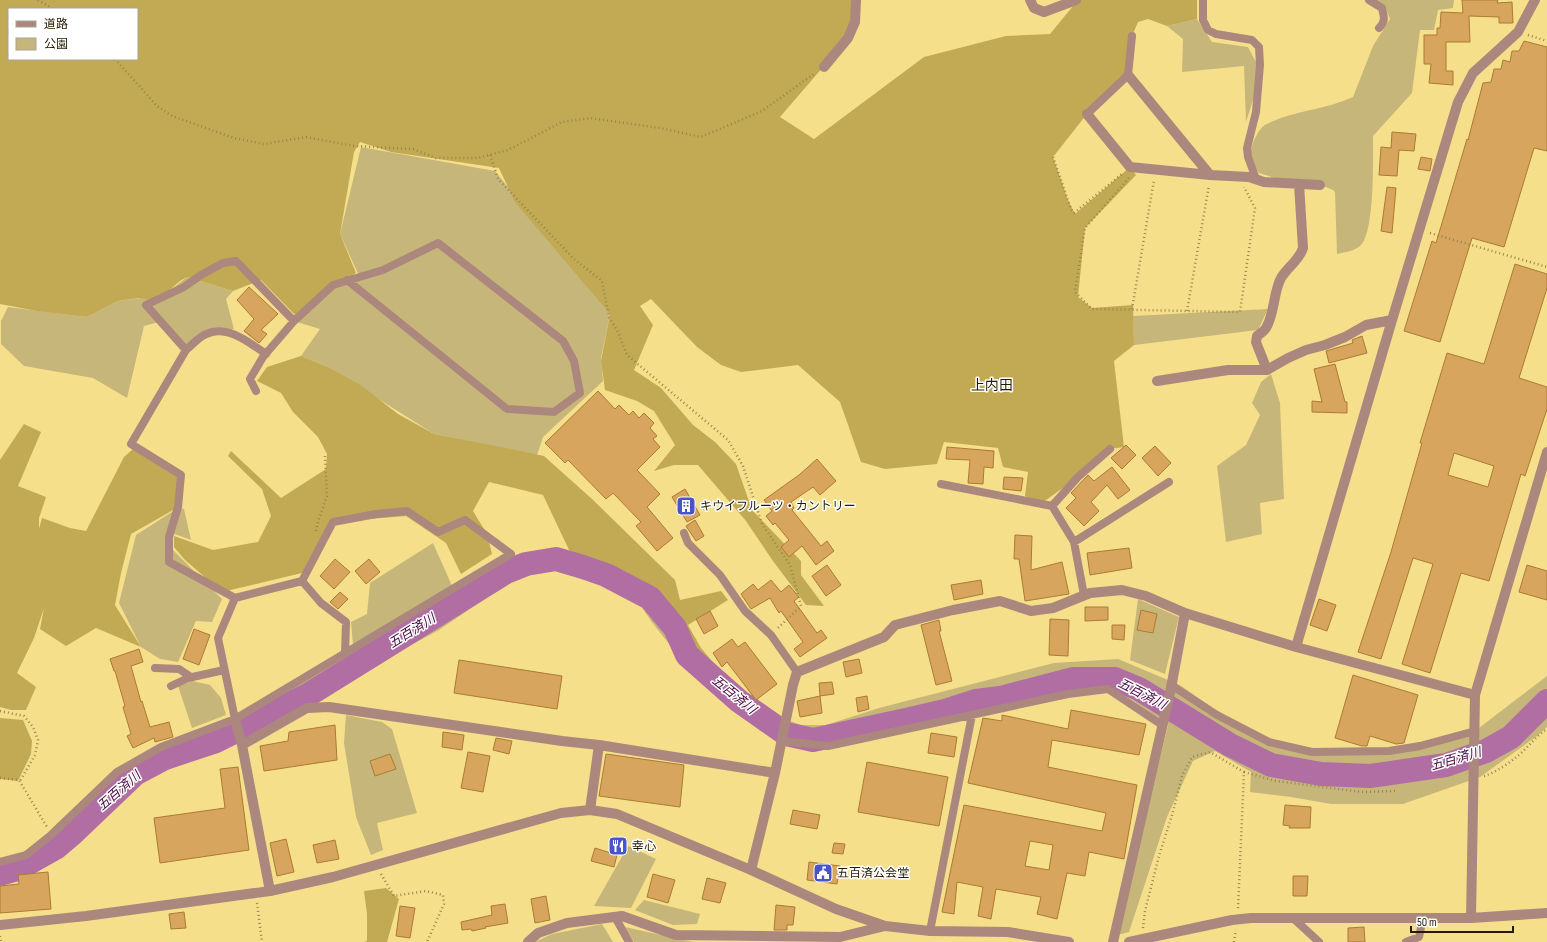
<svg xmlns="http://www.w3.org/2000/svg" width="1547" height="942" viewBox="0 0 1547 942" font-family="'Sofia Sans Condensed','Noto Sans JP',sans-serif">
	<rect width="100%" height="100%" fill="#f6df8b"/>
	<path fill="#c7b67a" d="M1375 0H1454L1453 8 1438 10 1434 30H1420L1412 93 1373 136C1373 156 1375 234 1360 246 1354 251 1346 252 1337 254L1335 192 1333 190 1321 185 1278 179 1259 173C1256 169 1251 162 1250 157 1249 149 1258 129 1265 125 1293 110 1325 110 1353 97L1373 46 1390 19 1385 6Z
		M1197 19 1212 42 1248 47 1257 64 1254 97 1246 122 1244 66 1182 72 1183 39 1167 26Z
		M361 147 495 171 610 314 601 358 603 381 543 437 537 455 434 434 328 367 301 356 320 329 297 322 329 289 360 278 340 234Z
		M187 277 233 291 226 299 234 329 187 345 159 322 144 326 127 398 93 378 24 366 1 344V321L8 307 87 317 118 301 142 298 157 301Z
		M1268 309 1258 330 1134 345 1133 316Z
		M1271 374 1280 403 1284 499 1260 503 1262 534 1226 542 1217 466 1246 445 1260 415 1252 403 1261 382Z
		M178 508 184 509 191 540 172 533 173 550 222 599 212 622 196 621 178 662 160 659 141 647 119 603 136 535Z
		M433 543 453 588 424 605 509 560 570 552 601 569 641 581 675 628 684 654 748 705 801 725H826L879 708 1054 663 1118 659 1180 685 1250 735 1288 748 1371 754 1475 731 1547 676V727L1537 736 1480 777 1403 804H1331L1291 797 1250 792 1251 772 1215 751 1193 761 1167 817 1129 932 1118 935 1168 725 1118 690 1065 689 967 714 821 744 791 741 769 733 752 722 691 672 651 621 635 597 598 579 566 570 548 568 511 581 439 630 247 733 167 765 130 786 88 829 36 867 0 879V865L19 860 54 839 111 778 148 755 206 734 295 687 353 645 351 622 367 614 370 583Z
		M1138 599 1179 617 1165 674 1130 660Z
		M192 681 210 685 221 698 226 715 192 728 178 686Z
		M346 715 382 722 392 729 417 813 377 823 383 850 371 855 356 817 344 743Z
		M628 846 656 859 631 908 594 906Z
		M644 900 700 914 697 924 673 925 635 910Z
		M602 924 613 942H535L552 934Z
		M625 927 693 942H634Z"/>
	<path fill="#c1aa53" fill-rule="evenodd" d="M0 0H854L848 38 780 117 814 139 924 57 1006 36 1050 34 1078 0H1197V19L1167 26 1148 19 1138 22 1132 36 1128 74 1087 114 1053 157 1068 200 1075 214 1130 167 1136 175 1085 228 1078 297 1092 308 1133 305 1134 345 1114 361 1124 447 1109 449 1078 477 1042 503 1025 496 1028 472 1003 467 998 448 944 442 937 464 885 469 861 462 840 402 798 365 741 372 721 365 697 347 651 299 640 306 653 325 634 370 661 388 693 425 715 442 736 464 752 510 801 561V575L824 606 806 605 773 561 746 521 698 465H674L654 471 675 445 654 411 637 401 605 390 601 361 610 314 515 202 499 168 391 152 360 142 354 152 340 234 356 273 322 297 297 317 261 280 233 291 187 277 180 281 157 301 139 298 118 301 87 317 37 311 0 304ZM9 9H137V59H9Z
		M301 356 328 367 362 386 398 414 434 434 516 450 544 456 592 499 675 580 680 600 721 591 728 600 688 625 701 648 747 703 691 656 641 581 601 569 570 552 543 495 489 482 473 511 487 534 492 554 461 574 446 543 406 516 333 522 302 573 222 592 185 560 174 547V536L213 550 258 542 271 516 262 489 228 456 231 451 281 498 326 469 327 454 318 437 293 412 281 393 257 381 267 367Z
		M24 424 41 432 18 486 46 497 39 518V529L42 518 70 528 86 531 124 457 133 449 183 479 182 505 131 534 121 573 115 605 141 647 96 628 66 646 40 629 44 608 34 638 17 673 36 687 26 710H11L0 707V460Z
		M0 718 23 720 32 741 31 754 18 781 0 779Z
		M386 888 399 899 387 942H364L367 941V914L364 891Z"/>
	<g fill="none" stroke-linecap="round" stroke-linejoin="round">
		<path stroke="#b16ea3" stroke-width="24" d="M0 874 18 869 57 847 71 835 135 774 165 758 216 741 308 695 506 572 526 564 556 559 583 567 606 575 650 598 675 628 687 655 739 701 786 734 813 740 906 720 945 711 976 701 1000 698 1073 679H1115L1139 689 1230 745 1271 765 1321 774 1370 776 1446 765 1486 751 1511 737 1547 701"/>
	</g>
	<path fill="#d7a55e" stroke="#ab7b32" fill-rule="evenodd" d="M1462 0H1498L1497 3 1512 2 1513 23H1499V17L1469 16 1470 42H1446V71H1453V85L1429 83 1431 64H1424V35H1437V28H1440L1441 12 1463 13Z
		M1524 41 1547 47V151L1534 148 1504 247 1472 238 1440 342 1404 331 1432 241 1436 243 1467 139 1468 140 1483 83 1491 82 1494 69H1501L1503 60 1510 62 1512 51H1519Z
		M1392 132 1416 134 1414 151 1399 150 1397 176 1379 175 1381 147 1391 148Z
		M1421 157 1432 159 1430 171 1418 169Z
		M1387 187 1396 188 1392 233 1381 231Z
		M1515 264 1547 274V288L1519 378 1547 387V409L1525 476 1521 474 1489 581 1461 573 1430 673 1402 664 1433 564 1413 558 1381 659 1358 652 1391 552 1422 443H1420L1447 353 1484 364ZM1454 453 1494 466 1488 487 1448 475Z
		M249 287 278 314 261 330 267 334 259 343 244 331 254 319 237 300Z
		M1362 336 1367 353 1329 363 1326 351 1353 343 1352 340Z
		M1335 364 1345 402H1347V413L1312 412V401L1322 402 1314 369Z
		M598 391 615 409 619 405 629 415 633 411 639 418 644 413 654 423 650 428 657 436 653 439 660 447 637 470 660 494 647 507 673 538 657 551 636 526 641 522 613 493 606 499 568 460 565 463 545 443Z
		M1126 445 1136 455 1122 469 1111 458Z
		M1155 446 1171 463 1158 476 1142 458Z
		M947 447 994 451 993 468 984 467 983 484 968 483 970 460 946 459Z
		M817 459 836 481 820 495 813 487 791 502 794 508 792 510 821 546 827 541 834 551 816 565 802 546 789 557 781 547 789 540 775 523 773 525 766 516 772 511 764 500 799 475Z
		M1112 467 1130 490 1118 499 1107 485 1091 502 1099 511 1084 526 1066 508 1076 498 1071 493 1088 475 1094 481Z
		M1004 477 1023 478 1021 491 1003 489Z
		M685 489 700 515 687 522 672 497Z
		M695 520 704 536 696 541 686 526Z
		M1015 535 1032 536 1031 570 1062 562 1069 594 1025 601 1019 559H1014Z
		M1129 548 1132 568 1090 575 1087 553Z
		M335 559 350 572 334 589 320 576Z
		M369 559 380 572 366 584 355 571Z
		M827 565 841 585 826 596 812 576Z
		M1527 565 1547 571V600L1519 592Z
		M771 580 781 592 789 585 799 597 794 601 817 633 821 630 827 638 800 657 794 649 803 642 781 611 779 613 770 598 751 609 741 594 753 584 758 590Z
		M981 580 983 594 954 600 951 585Z
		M340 592 348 599 338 609 330 602Z
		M1319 599 1336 605 1327 631 1310 625Z
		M1085 607H1108V620L1085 621Z
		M1141 610 1157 614 1153 633 1137 630Z
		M710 611 718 626 704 634 696 619Z
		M1050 619 1069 620 1068 656 1049 655Z
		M939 620 941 631H939L952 681 936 685 921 625Z
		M1112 625H1125L1124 640 1112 639Z
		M194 629 210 635 199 665 183 659Z
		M732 639 738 647 745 642 777 684 756 700 727 662 722 667 713 653Z
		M139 649 143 662 131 666 141 702 142 701 150 727 169 722 173 737 155 742 154 738 133 748 127 736 131 734 123 707 125 706 115 671H114L110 659Z
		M859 659 862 673 846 677 843 662Z
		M459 660 562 676 557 709 454 693Z
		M1353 675 1418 695 1404 743 1396 744 1370 736 1367 746H1362L1335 738Z
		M832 682 834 694 820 696 819 683Z
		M820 696 822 713 800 717 797 701Z
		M867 696 869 709 858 712 856 698Z
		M1071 710 1146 724 1139 755 1052 740 1048 767 1137 785 1124 859 1089 852 1085 876 1067 873 1057 919 1037 914 1041 897 996 889 991 919 978 916 983 887 957 882 954 914 942 912 964 805 1102 831 1106 813 968 783 983 718 1002 721V715L1068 729ZM1030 841 1053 845 1049 870 1025 866Z
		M335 725 337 760 264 771 260 746 288 741 289 732Z
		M443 732 464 735 462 750 442 747Z
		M931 733 957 737 954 757 928 753Z
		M496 738 512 741 509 754 493 750Z
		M468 752 490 756 483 792 461 788Z
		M390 754 396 769 375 776 370 761Z
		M606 754 684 765 680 807 599 796Z
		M867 762 948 777 939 826 858 812Z
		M238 767 249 850 160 863 154 818 225 808 220 769Z
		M1285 805 1311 807 1310 828H1289L1290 826 1283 825Z
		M793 810 820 815 817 829 790 824Z
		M616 837 627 840 622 853 612 850Z
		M286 839 294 872 277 876 270 843Z
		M335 840 339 859 317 863 313 845Z
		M834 843 845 844 843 854 832 853Z
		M595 848 617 855 614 867 591 861Z
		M809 862 840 866 837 884 807 880Z
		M48 872 51 909 0 913V886L19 884 18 875Z
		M653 874 675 880 668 903 647 897Z
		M1293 876H1308L1307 896H1293Z
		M707 878 726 883 720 903 702 899Z
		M546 896 550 920 535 923 531 899Z
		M505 904 508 923 485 927 486 928 472 931 471 929 462 930 461 922 492 915 491 906Z
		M776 905 795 907 793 925H787V930H774Z
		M400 906 415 908 410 938 396 936Z
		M184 912 186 928 171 929 169 914Z
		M1364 927 1365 942H1348V928Z"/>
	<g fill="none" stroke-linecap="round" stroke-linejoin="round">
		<path stroke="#96864d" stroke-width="2.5" stroke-dasharray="1 3" stroke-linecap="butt" d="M38 0 53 9
			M1528 35 1547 41
			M115 59 157 106 172 116 234 138 264 144 306 137 354 146 413 149 436 158H478L508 150 562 122 590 118 660 128 701 137 762 111 815 73
			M490 155 498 179 574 259 602 281 609 317 618 332 627 355 728 440 743 466 762 524 790 565 801 606 777 629
			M1053 157 1071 209 1074 213 1122 174
			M1129 178 1085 228 1075 292 1092 309 1240 312 1255 208 1244 187
			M1430 233 1547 267
			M1132 309 1154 180
			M1187 311 1209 185
			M316 531 318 521 327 496 325 456
			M0 711 24 716 33 727 38 740 35 755 20 781
			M1244 772 1276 781 1362 792 1395 791
			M1484 776C1497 772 1509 763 1519 755 1529 746 1536 736 1547 729
			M0 778 19 780 47 827
			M381 874 394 896 426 891 443 895 444 904 427 942
			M257 903 262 942
			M1143 928 1145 911 1159 856 1173 812 1182 776 1192 757 1210 752 1244 772 1238 909
			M0 936 1 942
			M1234 942 1236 930"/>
		<path stroke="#ac877e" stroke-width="8" d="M1203 0V20L1208 30 1216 34 1252 40 1259 47 1260 65 1256 112 1247 148 1248 157 1256 179
			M1369 0 1382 8C1384 17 1386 21 1379 28
			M1087 114 1128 75 1132 36
			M186 350C192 345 199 337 206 334 227 324 250 343 266 354
			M256 391 250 379 263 357 294 321
			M941 484 1052 506 1074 542
			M1052 506 1078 477 1110 449
			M684 533 688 543 720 575 745 611 771 635 797 672
			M1084 595 1074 542 1169 482
			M235 598 169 562V537L178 507 181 475 131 444 186 350 146 305 184 287 201 275 223 263 236 261 294 321 333 285 383 270 438 243 563 341 574 361 580 393 554 412 507 409 347 280
			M155 668 179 669 191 677
			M1171 685 1217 715 1269 742 1312 752 1389 751 1420 746 1475 731
			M171 686 188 678 224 670
			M235 719 218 638 235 598 302 581 321 603 346 622 345 654
			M782 741 828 746 1068 694 1108 689 1162 725
			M0 862 26 855 51 835 117 772 161 747 235 719 511 554 465 520 438 532 407 511 376 514 333 522 302 581
			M615 917 629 942
			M1293 918 1319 942
			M930 931 972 715
			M1406 942 1419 937 1423 918"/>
		<path stroke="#ac877e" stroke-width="10" d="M1030 0 1034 8 1044 12 1076 0
			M824 67 848 38 855 22 856 0
			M1128 75 1210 175
			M1087 114 1130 167 1210 175 1249 177 1264 182 1320 185
			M1267 370 1256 342 1257 336C1260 334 1264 331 1266 328 1275 313 1273 293 1281 278 1288 266 1299 261 1303 248L1299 184
			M1157 381 1228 370H1267L1288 358 1306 350 1325 345 1345 337 1366 325 1392 320
			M1296 647 1392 320 1458 102 1473 73 1518 32 1535 0
			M235 719 242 745 270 891
			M242 745 307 708 329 707 562 741 599 745 775 773
			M590 810 599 745
			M751 870 775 773 793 685 797 672 884 637 895 625 953 610 1000 601 1031 611 1053 608 1090 593 1122 590 1146 596 1185 613 1296 647 1475 695
			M1471 918 1475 695 1547 452
			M528 942 538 933 567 923 622 916 676 935 840 937 885 926
			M1113 942 1171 688 1185 613"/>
		<path stroke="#ac877e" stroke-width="10" d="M0 925 86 916 270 891 333 877 561 813 590 810 617 814 751 870 836 909 885 926 930 931 1008 932 1069 942
			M1129 942 1232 920 1251 918H1471L1547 913"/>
	</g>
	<defs>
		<symbol id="building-square" viewBox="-11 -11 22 22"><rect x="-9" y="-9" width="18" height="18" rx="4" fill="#4a54ca" stroke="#fff"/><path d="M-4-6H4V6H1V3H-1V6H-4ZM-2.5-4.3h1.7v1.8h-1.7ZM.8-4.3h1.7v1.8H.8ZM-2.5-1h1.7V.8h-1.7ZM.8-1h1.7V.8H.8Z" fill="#fff"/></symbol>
		<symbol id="restaurant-square" viewBox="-11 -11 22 22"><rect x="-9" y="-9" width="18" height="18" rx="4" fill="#4a54ca" stroke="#fff"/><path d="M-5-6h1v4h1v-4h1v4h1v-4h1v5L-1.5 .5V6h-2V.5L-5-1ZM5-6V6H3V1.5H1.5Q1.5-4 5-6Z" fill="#fff"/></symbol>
		<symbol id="civic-square" viewBox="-11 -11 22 22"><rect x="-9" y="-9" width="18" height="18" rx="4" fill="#4a54ca" stroke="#fff"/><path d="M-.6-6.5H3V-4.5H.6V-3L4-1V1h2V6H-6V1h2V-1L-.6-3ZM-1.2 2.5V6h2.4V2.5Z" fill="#fff"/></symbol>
	</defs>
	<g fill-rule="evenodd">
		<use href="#building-square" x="675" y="495" width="22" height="22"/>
		<use href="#restaurant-square" x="607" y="835" width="22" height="22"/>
		<use href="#civic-square" x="812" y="862" width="22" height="22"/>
	</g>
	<g text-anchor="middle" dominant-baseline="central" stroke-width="3" stroke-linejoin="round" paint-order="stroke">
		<g font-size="12" fill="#221b02" stroke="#fff" text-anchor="start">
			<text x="700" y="506">キウイフルーツ・カントリー</text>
			<text x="632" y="846">幸心</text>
			<text x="837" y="873">五百済公会堂</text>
		</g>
		<g font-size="13" font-style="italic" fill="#480940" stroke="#fff">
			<text transform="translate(412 631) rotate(-32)">五百済川</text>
			<text transform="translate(1142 694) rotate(27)">五百済川</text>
			<text transform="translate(734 695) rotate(39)">五百済川</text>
			<text transform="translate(1456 759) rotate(-16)">五百済川</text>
			<text transform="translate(119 791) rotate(-41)">五百済川</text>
		</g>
		<g font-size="14" fill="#221b02" stroke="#fff">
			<text x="992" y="385">上内田</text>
		</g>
	</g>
	<rect x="8" y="8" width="130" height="52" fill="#ffffff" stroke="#a7a49a"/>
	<rect x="16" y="21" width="20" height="6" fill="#ac877e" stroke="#a7a49a"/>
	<text x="44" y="28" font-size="12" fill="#221b02">道路</text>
	<rect x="16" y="38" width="20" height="12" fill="#c7b67a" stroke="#a7a49a"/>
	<text x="44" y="48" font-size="12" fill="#221b02">公園</text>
	<path d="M1411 926v6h102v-6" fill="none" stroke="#221b02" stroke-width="2"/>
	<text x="1417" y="926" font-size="12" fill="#221b02" stroke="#ffffff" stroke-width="3" paint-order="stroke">50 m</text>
</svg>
